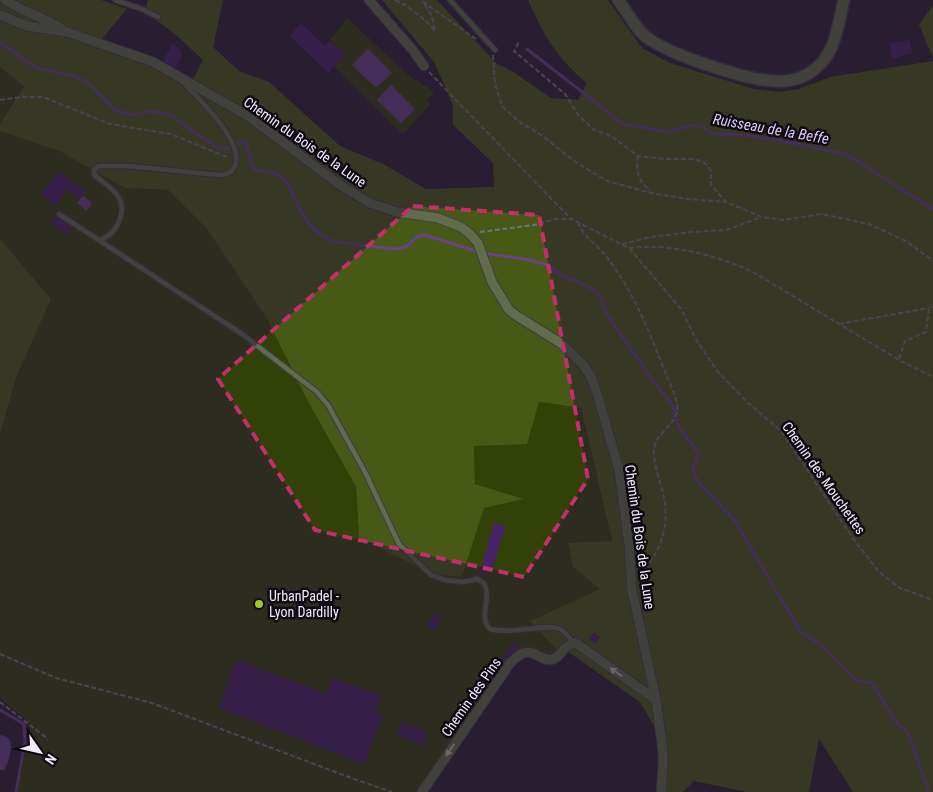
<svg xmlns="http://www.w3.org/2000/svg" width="933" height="792" viewBox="0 0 933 792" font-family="'Roboto Condensed',sans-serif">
	<rect width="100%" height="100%" fill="#281e32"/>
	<path fill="#324108" d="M347 18 415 81 417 80 424 86 426 85 434 93 427 100 430 105 403 134 401 133 334 67 346 54 330 40Z
		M0 67 24 85 0 124Z
		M0 131 61 152 125 188 168 190 207 229 266 317 306 398 356 487 359 537 462 577 484 508 523 499 475 484 474 446 539 402 581 408 612 542 568 544 573 567 600 589 531 621 564 649 555 659 523 653 422 792H17L31 724 0 698V434L16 378 51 299 0 239Z"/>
	<path fill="#475915" d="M0 0H101L127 9 96 46 150 65 188 89 203 60 175 34 145 12 148 0H223L213 47 239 71 269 82 340 146 383 164 426 189 494 187 493 163 453 125V105L434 62 382 0H437L496 63 512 71 551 98 578 100 587 83C556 57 544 36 528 0H608L642 48 670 63 754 89 779 92 799 89 830 77 933 61V792H853L819 739 809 792H747L694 781 683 792H661L660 736 640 702 564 649 557 650 530 621 600 589 573 567 568 543 612 541 581 408 539 402 527 444 474 446 475 484 524 499 484 508 462 577 432 574 359 537 356 487 306 398 266 317 207 229 168 190 125 188 61 152 0 131V124L24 86 0 67Z
		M933 5V58L919 25Z
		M0 239 51 299 16 378 0 434Z"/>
	<path fill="#674189" d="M368 49 392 73 376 88 352 65Z
		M391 85 415 109 401 123 377 100Z
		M83 196 92 203 86 211 77 203Z
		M0 735C4 736 9 737 10 741 13 749 8 764 4 770H0Z"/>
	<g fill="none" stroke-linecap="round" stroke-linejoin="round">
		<path stroke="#674189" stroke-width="3" d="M0 42 32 65 40 69 74 76 87 82 115 110 132 115 152 111 170 115 216 147 225 149 243 141C252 149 247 160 255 170 265 173 274 170 282 177 288 182 291 190 294 197 303 218 314 235 336 242L395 249 406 247 418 236 425 235 482 253 524 259 545 264 550 266 562 276 585 285 593 290 600 296 606 313 654 382 673 406 679 427 699 454 694 465 693 471 695 476 699 483 735 521 800 631 822 646 855 680 872 683 897 723 908 733 929 792
			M527 49 623 124 668 132 694 125 700 126 713 134 742 135 777 140 846 154 933 209
			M0 710 24 724 25 742 16 792"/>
	</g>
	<path fill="#482267" d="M301 23 325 46 330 40 346 54 328 73 290 36Z
		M910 40 912 53 892 59 889 43Z
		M173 43 183 54 175 68 163 61Z
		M58 171 86 191 80 199 67 189 56 205 41 195Z
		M56 216 72 228 67 235 51 223Z
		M494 523 505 526 493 568 488 567 481 576 479 575Z
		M435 613 442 618 434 630 426 625Z
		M594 632 600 637 595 644 589 639Z
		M513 642 520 646 506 658 488 684 486 682Z
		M236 660 327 694 332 678 381 696 375 712 383 715 364 764 219 708Z
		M402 722 428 732 423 745 397 735Z"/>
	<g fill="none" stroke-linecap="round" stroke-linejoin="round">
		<defs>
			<path id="service" d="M115 0 142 9 158 17
				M450 0 495 50
				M59 214 242 334 317 392 328 405 365 472 399 544 431 575 445 580 463 582 477 579 484 583C492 598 478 618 490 629 511 635 547 623 560 629 565 632 570 639 575 643
				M100 240C110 236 115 231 119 221 129 198 111 188 94 175V170L99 166H128L220 175C227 175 232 173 235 166 244 141 199 99 183 82"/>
			<path id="minor" d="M5 0C23 12 44 17 62 29
				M369 0 412 49 424 66
				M0 15 27 26 67 32 153 62 248 116 340 185 370 203 397 212 438 218 461 227 470 234 478 243 492 282 509 310 517 316 562 344 584 366 591 377 597 393 619 470 629 545 632 590 656 700 663 752V766L661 792
				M422 792 511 662C515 659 519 654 524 653 535 649 542 663 554 659 563 655 561 646 576 643L656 700"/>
			<path id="tertiary" d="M618 0C628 12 636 31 649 39 674 56 746 80 775 81 789 82 804 78 815 69 836 53 838 24 844 0"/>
		</defs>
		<use href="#service" stroke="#443b4e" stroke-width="7"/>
		<use href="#minor" stroke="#443b4e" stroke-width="11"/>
		<use href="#tertiary" stroke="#443b4e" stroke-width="14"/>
		<path stroke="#776e80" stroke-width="2" stroke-dasharray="5 2.5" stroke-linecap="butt" d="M395 0 405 5 425 20 435 31 432 16 423 2 476 39
			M517 43 518 44 514 51 565 94 579 116 593 129 611 136 638 156 664 159H694L705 163 711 171V185L726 202 762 217 783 220 821 214 869 224 906 241 933 261
			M493 55 495 84 502 106 518 121 543 136 574 161 607 181 651 193 688 199 726 202
			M429 72 571 219
			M0 100 22 97H43L110 124 171 134 229 158
			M638 156C636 173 637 178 650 191
			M578 222C583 238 600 246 609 260 634 293 650 333 665 372 669 382 675 393 677 404 681 426 651 431 654 456 655 467 659 479 662 489 671 520 663 550 641 573
			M480 232 534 225 556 219H571L629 248 681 309 697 341 718 372 747 402 781 431 852 537 879 572 900 588 933 600
			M622 244 651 237 691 232 726 230 762 217
			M629 248C672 243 715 255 753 272L899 360 933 377
			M839 324 929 308
			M899 359 905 341 926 332 929 308 933 307
			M0 654 56 678 152 703 354 779 392 792
			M0 702 48 739"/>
		<use href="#service" stroke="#616d4a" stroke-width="4.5"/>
		<use href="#minor" stroke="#616d4a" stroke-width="9"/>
		<use href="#tertiary" stroke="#616d4a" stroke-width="11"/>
	</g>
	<defs><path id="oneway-solid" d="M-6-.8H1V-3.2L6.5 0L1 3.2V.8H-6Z" transform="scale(1.25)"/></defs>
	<g fill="#b7b9b3">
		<use href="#oneway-solid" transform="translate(616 672) rotate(-145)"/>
		<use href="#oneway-solid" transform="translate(450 750) rotate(125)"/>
	</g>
	<path d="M0 0H933V792H0ZM413 206 539 215 588 479 524 577 315 530 218 379Z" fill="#281e32" fill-opacity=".55" fill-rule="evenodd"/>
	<path fill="none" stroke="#c72d6b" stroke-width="4" stroke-dasharray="10 6" stroke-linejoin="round" d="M413 206 539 215 588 479 524 577 315 530 218 379Z"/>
	<circle fill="#a2c928" stroke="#0e0a13" stroke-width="2" cx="259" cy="604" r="5"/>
	<g text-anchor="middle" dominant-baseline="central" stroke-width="5" stroke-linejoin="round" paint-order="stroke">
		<g font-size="14" fill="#f1ebf9" stroke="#0e0a13">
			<text transform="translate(305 142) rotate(35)">Chemin du Bois de la Lune</text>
			<text transform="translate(824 478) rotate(55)">Chemin des Mouchettes</text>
			<text transform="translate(640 537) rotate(82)">Chemin du Bois de la Lune</text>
			<text transform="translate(471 697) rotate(-55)">Chemin des Pins</text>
		</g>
		<g font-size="14" fill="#f1ebf9" stroke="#0e0a13" text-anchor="start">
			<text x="269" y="596">UrbanPadel -<tspan x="269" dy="16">Lyon Dardilly</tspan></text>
		</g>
		<g font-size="15" font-style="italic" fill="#dfccf4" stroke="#0e0a13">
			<text transform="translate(771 129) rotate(10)">Ruisseau de la Beffe</text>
		</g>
	</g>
	<g transform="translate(40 752) rotate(124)" stroke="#0e0a13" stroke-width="4" paint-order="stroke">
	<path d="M0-4L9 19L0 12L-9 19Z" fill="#f1ebf9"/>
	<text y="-8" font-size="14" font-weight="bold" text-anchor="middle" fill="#f1ebf9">N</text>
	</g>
</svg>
